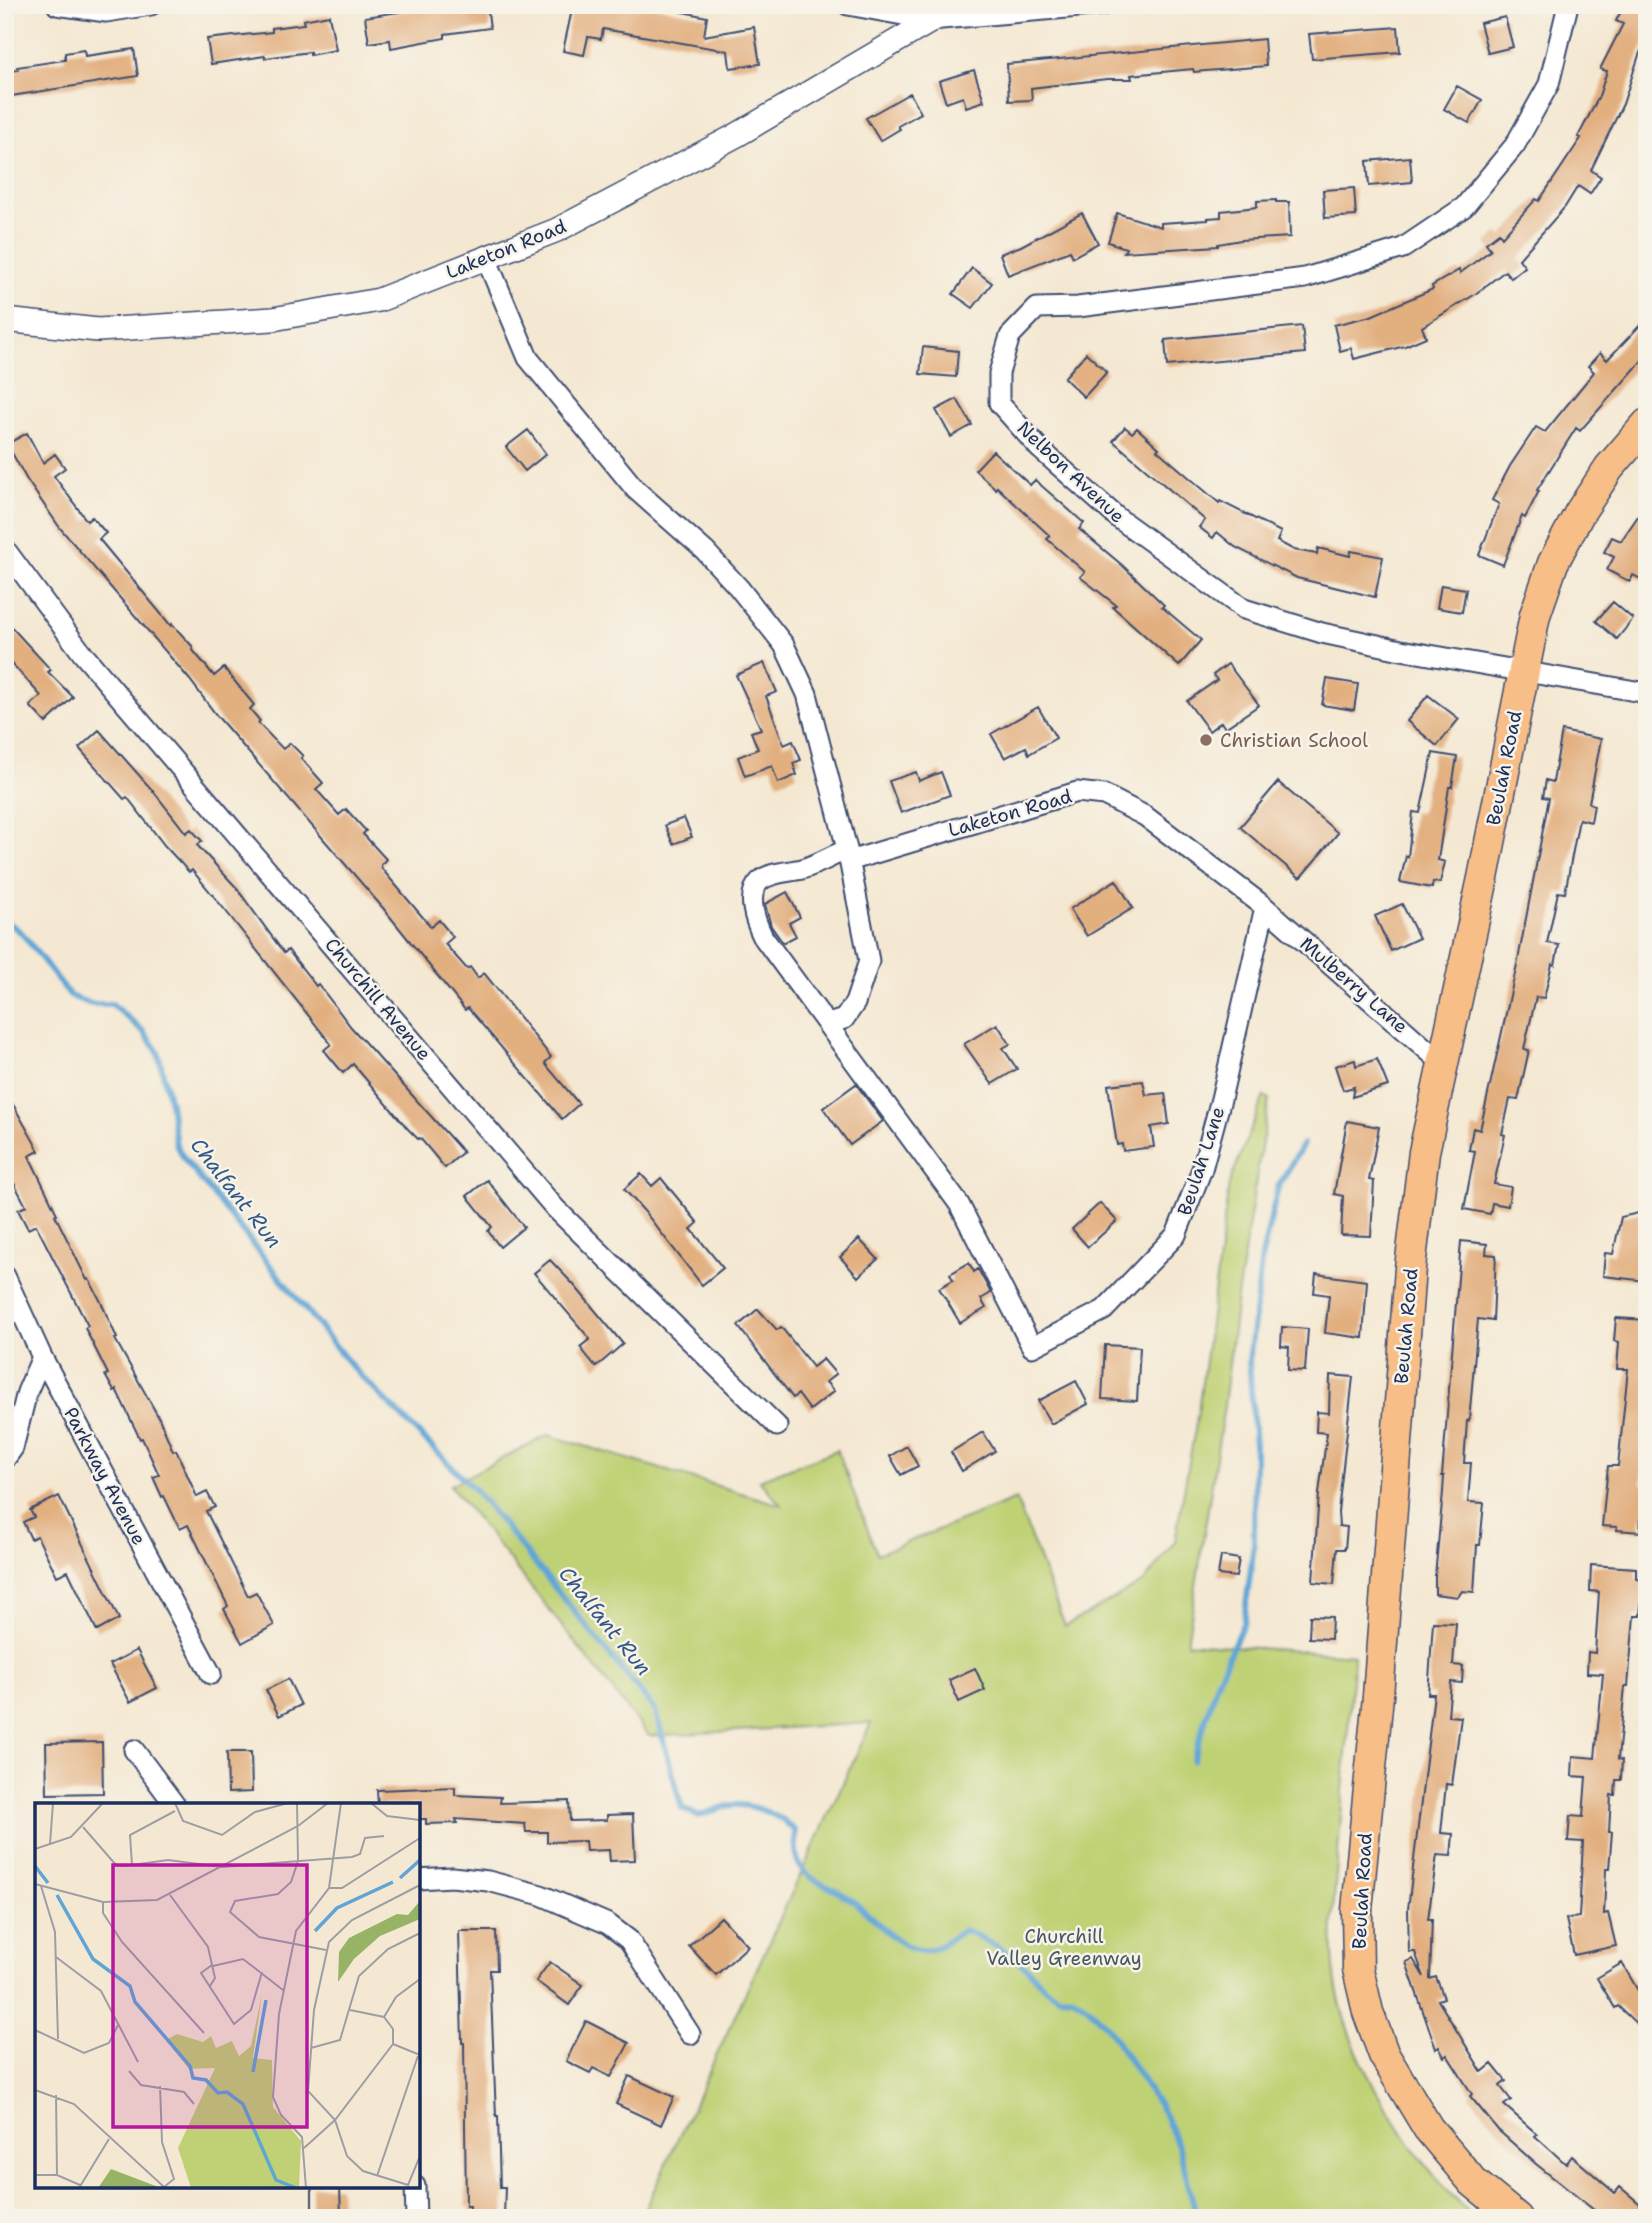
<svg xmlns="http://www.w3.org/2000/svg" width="1652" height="2223" viewBox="0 0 1652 2223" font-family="'Shantell Sans',sans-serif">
	<rect width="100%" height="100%" fill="#f7f3e8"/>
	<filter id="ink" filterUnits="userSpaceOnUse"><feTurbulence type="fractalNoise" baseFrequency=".0143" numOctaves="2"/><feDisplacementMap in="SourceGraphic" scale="14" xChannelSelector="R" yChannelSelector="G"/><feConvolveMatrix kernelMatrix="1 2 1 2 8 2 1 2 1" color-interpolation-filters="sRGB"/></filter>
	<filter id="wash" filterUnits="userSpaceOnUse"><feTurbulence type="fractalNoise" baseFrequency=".00686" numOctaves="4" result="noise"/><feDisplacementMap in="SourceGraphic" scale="28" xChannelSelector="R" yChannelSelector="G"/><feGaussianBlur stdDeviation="1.57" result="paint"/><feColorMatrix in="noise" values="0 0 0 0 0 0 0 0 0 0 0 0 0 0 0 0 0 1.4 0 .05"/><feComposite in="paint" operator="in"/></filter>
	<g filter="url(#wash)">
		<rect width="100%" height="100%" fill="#f4e8d2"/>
		<path fill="#bfd174" stroke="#6d8069" stroke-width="2" d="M1264 1096 1269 1099 1237 1297 1224 1406 1187 1643 1354 1655C1349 1717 1344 1779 1339 1840 1335 1889 1328 1940 1337 1989 1351 2067 1417 2164 1474 2218H641L871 1723 649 1736 450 1485 548 1435 781 1505 759 1480 837 1450 877 1554 1016 1499 1065 1626 1144 1582 1175 1541 1198 1412 1229 1184Z"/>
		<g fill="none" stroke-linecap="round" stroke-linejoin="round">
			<path stroke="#5fa5d5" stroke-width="6" d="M5 920 22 933 70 996 91 1004H112L143 1031 158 1052 170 1103 176 1145 185 1160 353 1368 474 1489 655 1710 682 1808 698 1816C709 1813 724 1805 735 1805 755 1804 782 1817 795 1831 796 1844 794 1858 801 1868 812 1882 832 1887 847 1897 870 1911 894 1948 921 1950 937 1952 951 1938 964 1930L970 1932 1009 1953 1029 1970 1044 1987 1058 1996 1072 1997 1089 2008 1108 2028 1165 2115 1179 2148 1197 2218
				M1193 1761 1217 1682 1244 1621 1254 1544 1255 1445 1249 1361 1262 1256 1278 1187 1303 1144"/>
		</g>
		<g id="blocks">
			<path fill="#e2af7f" d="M412 5H487L490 28 445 34V38L391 48 390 40 369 43 365 17 413 10Z
				M573 5H649L707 17 704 36 754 27 760 64 730 68 728 51 603 29 601 39 588 37 584 55 563 51Z
				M1624 5H1635L1647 11V38L1639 55 1623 104 1591 170 1601 177 1590 194 1578 186 1565 207 1519 259 1525 267 1511 278 1505 271 1474 295 1422 327 1426 337 1405 346 1354 359 1351 348 1340 351 1334 325 1371 316 1433 289 1432 286 1459 270 1460 273 1491 250 1486 243 1499 233 1502 237 1536 199 1539 201 1581 138 1578 137 1599 96 1607 71 1600 69 1623 24 1616 21Z
				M329 15 336 50 310 55V52L265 58V56L211 64 207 39 272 32V28L304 24 303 20Z
				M1505 17 1513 47 1488 53 1480 23Z
				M1398 27 1400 52 1312 59 1309 34Z
				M1264 39 1266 66 1194 72 1193 69 1131 75 1132 79H1107L1031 88 1032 100 1009 101 1007 64Z
				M134 49 138 76 5 97V72L18 70 17 67 65 60V53L84 50 85 56Z
				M974 70 984 101 966 107 963 97 946 103 939 81Z
				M1457 86 1482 100 1469 123 1444 109Z
				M910 93 921 113 898 126 900 129 880 141 866 118Z
				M1410 157 1412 182 1369 186 1367 161Z
				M1354 188 1356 216 1325 218 1323 190Z
				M1276 200V202H1289L1290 237 1241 240 1218 244V246L1124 252 1126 248 1108 242 1117 213 1161 227V223L1208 220V218L1221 217V211L1257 207V201Z
				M1082 213 1098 243 1073 257 1070 251 1008 275 1000 254 1021 246Z
				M972 268 992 283 973 308 953 294Z
				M1647 318V355L1580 431 1576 428 1537 490 1539 491 1525 518 1522 516 1503 565 1479 555 1499 504 1492 500 1510 466 1536 427 1545 432 1594 372 1588 366 1600 353 1607 360Z
				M1302 326 1305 353 1167 366 1165 340Z
				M923 347 958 351 956 377 920 374Z
				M1086 353 1107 372 1084 397 1064 378Z
				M957 399 972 425 951 437 936 410Z
				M1125 427 1132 433 1137 428 1159 448 1157 450 1219 503 1220 501 1281 532 1277 541 1294 550 1317 554 1318 548 1350 556 1351 551 1383 557 1375 597 1297 578 1235 547 1217 532 1213 538 1199 527 1205 520 1113 441Z
				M528 430 546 454 525 471 506 447Z
				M27 433 43 463 55 454 65 468 54 476 87 521 92 517 106 533 99 539 171 626 172 624 193 647 192 649 214 676 224 668 254 705 250 709 260 721 258 723 283 749 290 743 303 756 301 758 323 783 316 789 339 815 346 809 366 831 363 834 386 859 381 865 382 869 431 927 439 920 453 937 445 944 467 969 470 967 478 978 484 973 551 1057 545 1063 547 1066 579 1104 562 1119 468 1008 465 1010 383 908 217 716 190 680 60 528 27 480 7 444Z
				M993 451 1030 485 1035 480 1084 523 1079 529 1122 565 1164 605 1162 607 1201 640 1179 666 1113 607 1116 605 1080 577 1085 572 1047 539 1050 536 997 487 996 489 975 470Z
				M1647 503V582L1633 575 1630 582 1607 570 1614 557 1604 552 1612 537 1621 541Z
				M1441 585 1466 589 1462 612 1437 608Z
				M1613 602 1633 619 1617 639 1596 621Z
				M5 620 51 670 48 672 73 697 46 723 30 706 41 696 5 656Z
				M764 663 777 692 766 696 784 745 793 741 801 760 793 763 797 775 778 783 772 766 745 776 738 757 758 749 751 732 761 729 736 675Z
				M1228 664 1259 705 1225 728 1221 722 1209 731 1187 701 1217 680 1213 675Z
				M1327 679 1358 684 1354 710 1322 705Z
				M1428 695 1459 719 1437 746 1407 721Z
				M1038 707 1056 738 1029 754 1026 747 1005 758 991 734Z
				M99 730 153 791 186 833 191 829 202 841 197 845 235 886 284 953 288 950 316 986 318 984 351 1027 463 1152 445 1168 420 1138 418 1139 408 1129 353 1064 343 1073 324 1050 331 1044 225 910 192 870 189 872 165 846 127 797 124 799 79 748Z
				M1562 731 1601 739 1589 803 1594 805 1591 822 1579 819 1565 893 1558 892 1547 943 1559 945 1555 965 1552 964 1544 998 1536 997 1524 1049 1529 1050 1518 1100 1510 1099 1502 1134 1505 1135 1494 1184 1511 1187 1508 1206 1492 1203 1490 1214 1464 1209 1475 1151 1469 1150 1473 1128 1480 1130 1518 960 1549 798 1543 797 1546 780 1553 782Z
				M1433 753 1457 757 1452 787H1449L1438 860 1445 862 1440 883 1433 882 1432 888 1400 882 1406 856 1408 857 1413 812 1420 813Z
				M916 772 919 781 941 772 950 795 901 813 889 781Z
				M1278 782 1338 833 1300 878 1240 827Z
				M684 818 692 837 673 844 665 825Z
				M1116 880 1133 908 1087 936 1070 909Z
				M787 892 800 917 789 923 796 936 783 943 771 926 765 904Z
				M1402 904 1419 938 1391 951 1375 916Z
				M997 1024 1010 1044 1003 1048 1017 1069 992 1084 964 1044Z
				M1377 1059 1388 1086 1352 1097 1354 1087 1343 1090 1335 1066 1355 1060 1356 1066Z
				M1143 1081 1146 1095 1165 1093 1169 1124 1151 1127 1154 1147 1123 1151 1122 1144 1117 1145 1108 1085Z
				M856 1084 883 1121 850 1145 823 1108Z
				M5 1090 39 1151 29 1156 57 1214 55 1215 87 1280 89 1279 100 1300 117 1338 115 1339 159 1418 173 1451 176 1450 197 1497 207 1492 215 1507 206 1511 248 1596 256 1592 274 1625 242 1643 224 1609 228 1606 188 1525 180 1529 164 1496 162 1497 153 1477 159 1475 142 1438 140 1439 116 1389 114 1391 105 1375 108 1374 85 1328 88 1326 36 1225 28 1229 18 1210 26 1206 5 1166Z
				M1347 1121 1379 1127 1369 1180 1374 1181 1371 1236 1341 1235 1343 1196 1334 1194Z
				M641 1174 652 1186 661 1178 698 1223 691 1229 723 1268 702 1285 644 1211 624 1189Z
				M487 1180 524 1227 500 1247 488 1231 492 1227 467 1196Z
				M1100 1203 1117 1221 1088 1247 1072 1229Z
				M1647 1211V1281L1603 1276 1605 1253 1613 1254 1621 1217Z
				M859 1239 878 1259 858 1277 840 1257Z
				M1461 1241 1487 1244 1486 1254 1496 1255 1493 1321 1478 1319 1469 1421H1467L1464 1463H1471L1468 1502 1484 1503 1480 1545H1477L1474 1592 1462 1591 1458 1597 1435 1594V1576L1443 1492 1444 1476H1442Z
				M550 1260 574 1285 623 1344 596 1367 580 1347 590 1339 534 1273Z
				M969 1263 974 1272 978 1269 991 1293 981 1299 986 1308 960 1323 939 1288 953 1280 950 1274Z
				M1316 1274 1367 1281 1363 1338 1325 1333 1329 1295 1314 1293Z
				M758 1309 777 1330 781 1327 813 1367 823 1359 836 1374 826 1382 834 1391 810 1410 798 1394 793 1398 738 1326Z
				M1616 1318 1647 1320V1437H1645L1642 1484H1647V1486L1644 1518H1641L1640 1532 1617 1530V1527L1602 1526 1608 1466H1618L1628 1369H1617L1619 1342 1614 1341Z
				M1282 1327 1308 1329 1305 1371 1288 1370 1289 1347 1281 1346Z
				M1105 1345 1140 1347 1137 1401 1102 1399Z
				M1330 1375 1353 1377 1338 1512 1339 1526 1347 1527 1345 1549H1337L1334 1584 1313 1582 1319 1493 1327 1433 1316 1432 1317 1412 1329 1413Z
				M1076 1381 1088 1404 1051 1424 1038 1401Z
				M983 1432 995 1451 962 1471 951 1452Z
				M907 1446 918 1466 901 1475 890 1456Z
				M59 1496 119 1619 97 1631 68 1571 57 1576 37 1536 31 1539 23 1522 34 1517 30 1510Z
				M1221 1556 1239 1559 1236 1577 1218 1575Z
				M1591 1565 1636 1568V1579L1643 1580 1640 1616H1634L1628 1686H1625L1618 1759 1622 1760 1621 1780H1616L1615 1795H1611L1609 1832H1612L1609 1869H1606L1604 1914 1608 1913 1616 1946 1574 1955 1566 1919 1579 1917 1583 1842 1568 1841 1570 1816 1583 1817 1586 1777 1572 1776 1573 1756 1595 1758 1603 1674 1587 1673 1588 1652 1595 1653 1599 1592 1590 1591Z
				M1310 1616 1332 1617 1331 1639 1309 1638Z
				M1433 1622 1456 1623 1453 1665 1463 1666 1462 1683 1451 1682 1448 1716 1461 1717 1452 1785 1446 1784 1441 1833 1453 1834 1451 1856 1437 1855 1428 1919H1432L1430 1979 1436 1977 1444 1998 1438 2000 1482 2072 1492 2064 1506 2081 1500 2086 1511 2100 1504 2105 1537 2134 1535 2136 1566 2164 1572 2156 1615 2193 1620 2187 1646 2209 1639 2218H1604L1536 2164 1498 2130 1470 2096 1472 2094 1447 2055 1444 2057 1439 2047 1436 2049 1406 1962 1413 1959 1424 1977 1415 1952H1409L1408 1909 1434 1694H1428Z
				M137 1650 157 1688 130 1702 110 1664Z
				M975 1668 985 1690 959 1702 949 1680Z
				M288 1679 301 1705 279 1716 266 1690Z
				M102 1742 103 1793 47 1794 46 1743Z
				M227 1752H251L252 1792 228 1793Z
				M455 1787V1795L501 1797 500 1803 569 1801 570 1821 607 1820V1815L633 1814 635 1860 610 1861 609 1850 586 1851 585 1841 547 1842V1832H526L525 1824 456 1819 457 1823 426 1824V1819H418V1805H378L377 1790Z
				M721 1917 748 1946 716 1975 689 1946Z
				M459 1931H496L497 1970H490L496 2116H498L500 2187H505L504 2218H470V2206H466L464 2043H462Z
				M550 1962 583 1985 569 2005 536 1981Z
				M1622 1963 1647 2006V2034L1618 2006 1615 2008 1597 1978Z
				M586 2021 629 2043 611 2077 593 2068 590 2073 566 2061Z
				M629 2076 674 2097 661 2125 616 2104Z
				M312 2186H340L341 2218H312Z"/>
		</g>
	</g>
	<g filter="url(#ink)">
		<use href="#blocks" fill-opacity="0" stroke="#3c4b6f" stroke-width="2"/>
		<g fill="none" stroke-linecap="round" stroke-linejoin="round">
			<defs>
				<path id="minor" d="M57 5 106 12 151 5
					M848 5 930 20 1102 5
					M1568 5 1549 84 1515 145 1464 207 1403 248 1305 278 1078 307 1037 308 1010 336 999 373V403L1040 449 1118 518 1244 609 1322 633 1401 650 1647 693
					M486 258 528 358 636 490 705 551 739 588 784 645 807 694 847 849 869 961 855 1003 844 1019 828 1024
					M5 549 82 653 555 1208 777 1426
					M847 849C832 856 817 865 802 869 789 872 770 872 760 881 745 895 756 923 763 937L959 1204 1032 1347 1104 1310 1176 1235 1202 1169 1221 1099 1265 907
					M849 861 1077 792 1104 795 1145 816 1265 907 1443 1064
					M5 1276 42 1357 211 1674
					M5 1459 13 1448 27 1392 42 1357
					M134 1750 175 1805
					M418 1879 452 1877 488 1881 541 1895 608 1924 629 1940 690 2034
					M415 2186 416 2218"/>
				<path id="tertiary" d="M5 320 98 330 273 319 379 300 557 230 737 135 958 5"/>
				<path id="primary" d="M1517 2218 1473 2182 1428 2128 1384 2055 1368 2012 1358 1969 1357 1910 1378 1696 1410 1268 1424 1152 1483 878 1535 615 1553 563 1580 512 1609 468 1647 424"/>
			</defs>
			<use href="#minor" stroke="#3c4b6f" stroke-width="23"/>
			<use href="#tertiary" stroke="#3c4b6f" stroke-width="26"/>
			<use href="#primary" stroke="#3c4b6f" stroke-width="33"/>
			<use href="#minor" stroke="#fff" stroke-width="19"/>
			<use href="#tertiary" stroke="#fff" stroke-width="23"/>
			<use href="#primary" stroke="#f7be87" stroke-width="30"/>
		</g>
	</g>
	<circle fill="#8d6e63" stroke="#f7f3e8" stroke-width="2.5" cx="1206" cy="740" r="7"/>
	<g text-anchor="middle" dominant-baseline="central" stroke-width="5" stroke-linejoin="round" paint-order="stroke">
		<g font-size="19" fill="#1b2f5e" stroke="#f7f3e8">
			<text transform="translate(506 249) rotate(-22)">Laketon Road</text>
			<text transform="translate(1071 472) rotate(43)">Nelbon Avenue</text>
			<text transform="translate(1504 768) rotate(-79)">Beulah Road</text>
			<text transform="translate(1010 813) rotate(-16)">Laketon Road</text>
			<text transform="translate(1354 985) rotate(41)">Mulberry Lane</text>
			<text transform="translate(378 999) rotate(50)">Churchill Avenue</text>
			<text transform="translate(1201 1161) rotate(-72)">Beulah Lane</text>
			<text transform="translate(1406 1326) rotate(-85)">Beulah Road</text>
			<text transform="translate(105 1476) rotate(62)">Parkway Avenue</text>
			<text transform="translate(1362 1891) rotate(-87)">Beulah Road</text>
		</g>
		<g font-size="19" fill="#785e54" stroke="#f7f3e8" text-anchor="start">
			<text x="1220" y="740">Christian School</text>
		</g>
		<g font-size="19" fill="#445864" stroke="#f7f3e8">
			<text x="1064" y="1936">Churchill<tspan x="1064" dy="22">Valley Greenway</tspan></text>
		</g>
		<g font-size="21" font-style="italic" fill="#335888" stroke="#f7f3e8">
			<text transform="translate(236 1193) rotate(52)">Chalfant Run</text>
			<text transform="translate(605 1621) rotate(51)">Chalfant Run</text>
		</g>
	</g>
	<g transform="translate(35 1803)">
		<rect width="385" height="385" fill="#f4e8d2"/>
		<path d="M227 191 218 255 237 257 238 304 266 338 264 385H156L143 345 180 265 154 266 131 237 142 231 168 239 176 233 181 245 197 238 204 253 216 243Z" fill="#bfd174"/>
		<path d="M385 98V116L345 133 319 156 303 179 304 149 314 135 362 111 373 112ZM76 366 126 385H63Z" fill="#97b366"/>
		<path fill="none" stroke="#5fa5d5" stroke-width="3.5" d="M0 63 13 80M365 75 385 57M22 92 58 156 95 183 100 199 155 263 158 275 171 277 183 290 192 289 208 301 241 377 261 385M280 128 302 105 358 79M218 269 231 197"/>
		<path fill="none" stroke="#9d9ea4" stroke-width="2" d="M140 0 148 18 187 32 220 9 253 0M262 0 263 58 256 79 243 91 200 98 195 109 224 134 291 147M336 0 352 13 385 17M48 24 81 62 90 63 133 57 187 64 317 54 325 51 330 35 349 33M15 41 18 0M0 46 36 34 68 0M97 62 95 32 140 8M0 81 68 99 122 97 263 23 293 0M385 82 317 117 294 139 279 207 273 288 300 317 312 353 328 368 373 382 385 353M6 83 20 129 23 236M294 85H307L385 35M135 92 173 144 180 175 175 183M68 99V110L87 139 169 230M21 154 66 188 103 259M177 162 166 170 199 221 216 207 227 169M178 163 208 156 248 187M349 214 361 194 385 176M0 227 49 250 74 240 83 222M358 241 385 252M276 245 305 237 324 173 353 146 385 130M94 268 106 282 149 289 159 301M0 287 39 301 129 384 139 376 127 339 125 283M21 292 22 372M269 345 300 317 358 241V226L349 214 315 207M0 372H22L45 382M342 373 385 247M44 385 74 336M271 385 267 334 246 312 238 294 244 211 261 128 294 85 306 0"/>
		<path fill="#b5179e" fill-opacity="0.15" stroke="#b5179e" stroke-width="3.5" d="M78 62H272V324H78Z"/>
		<rect width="385" height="385" fill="none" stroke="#1b2f5e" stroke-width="3.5"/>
	</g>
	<rect width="1652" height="2223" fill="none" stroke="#f7f3e8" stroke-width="28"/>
</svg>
